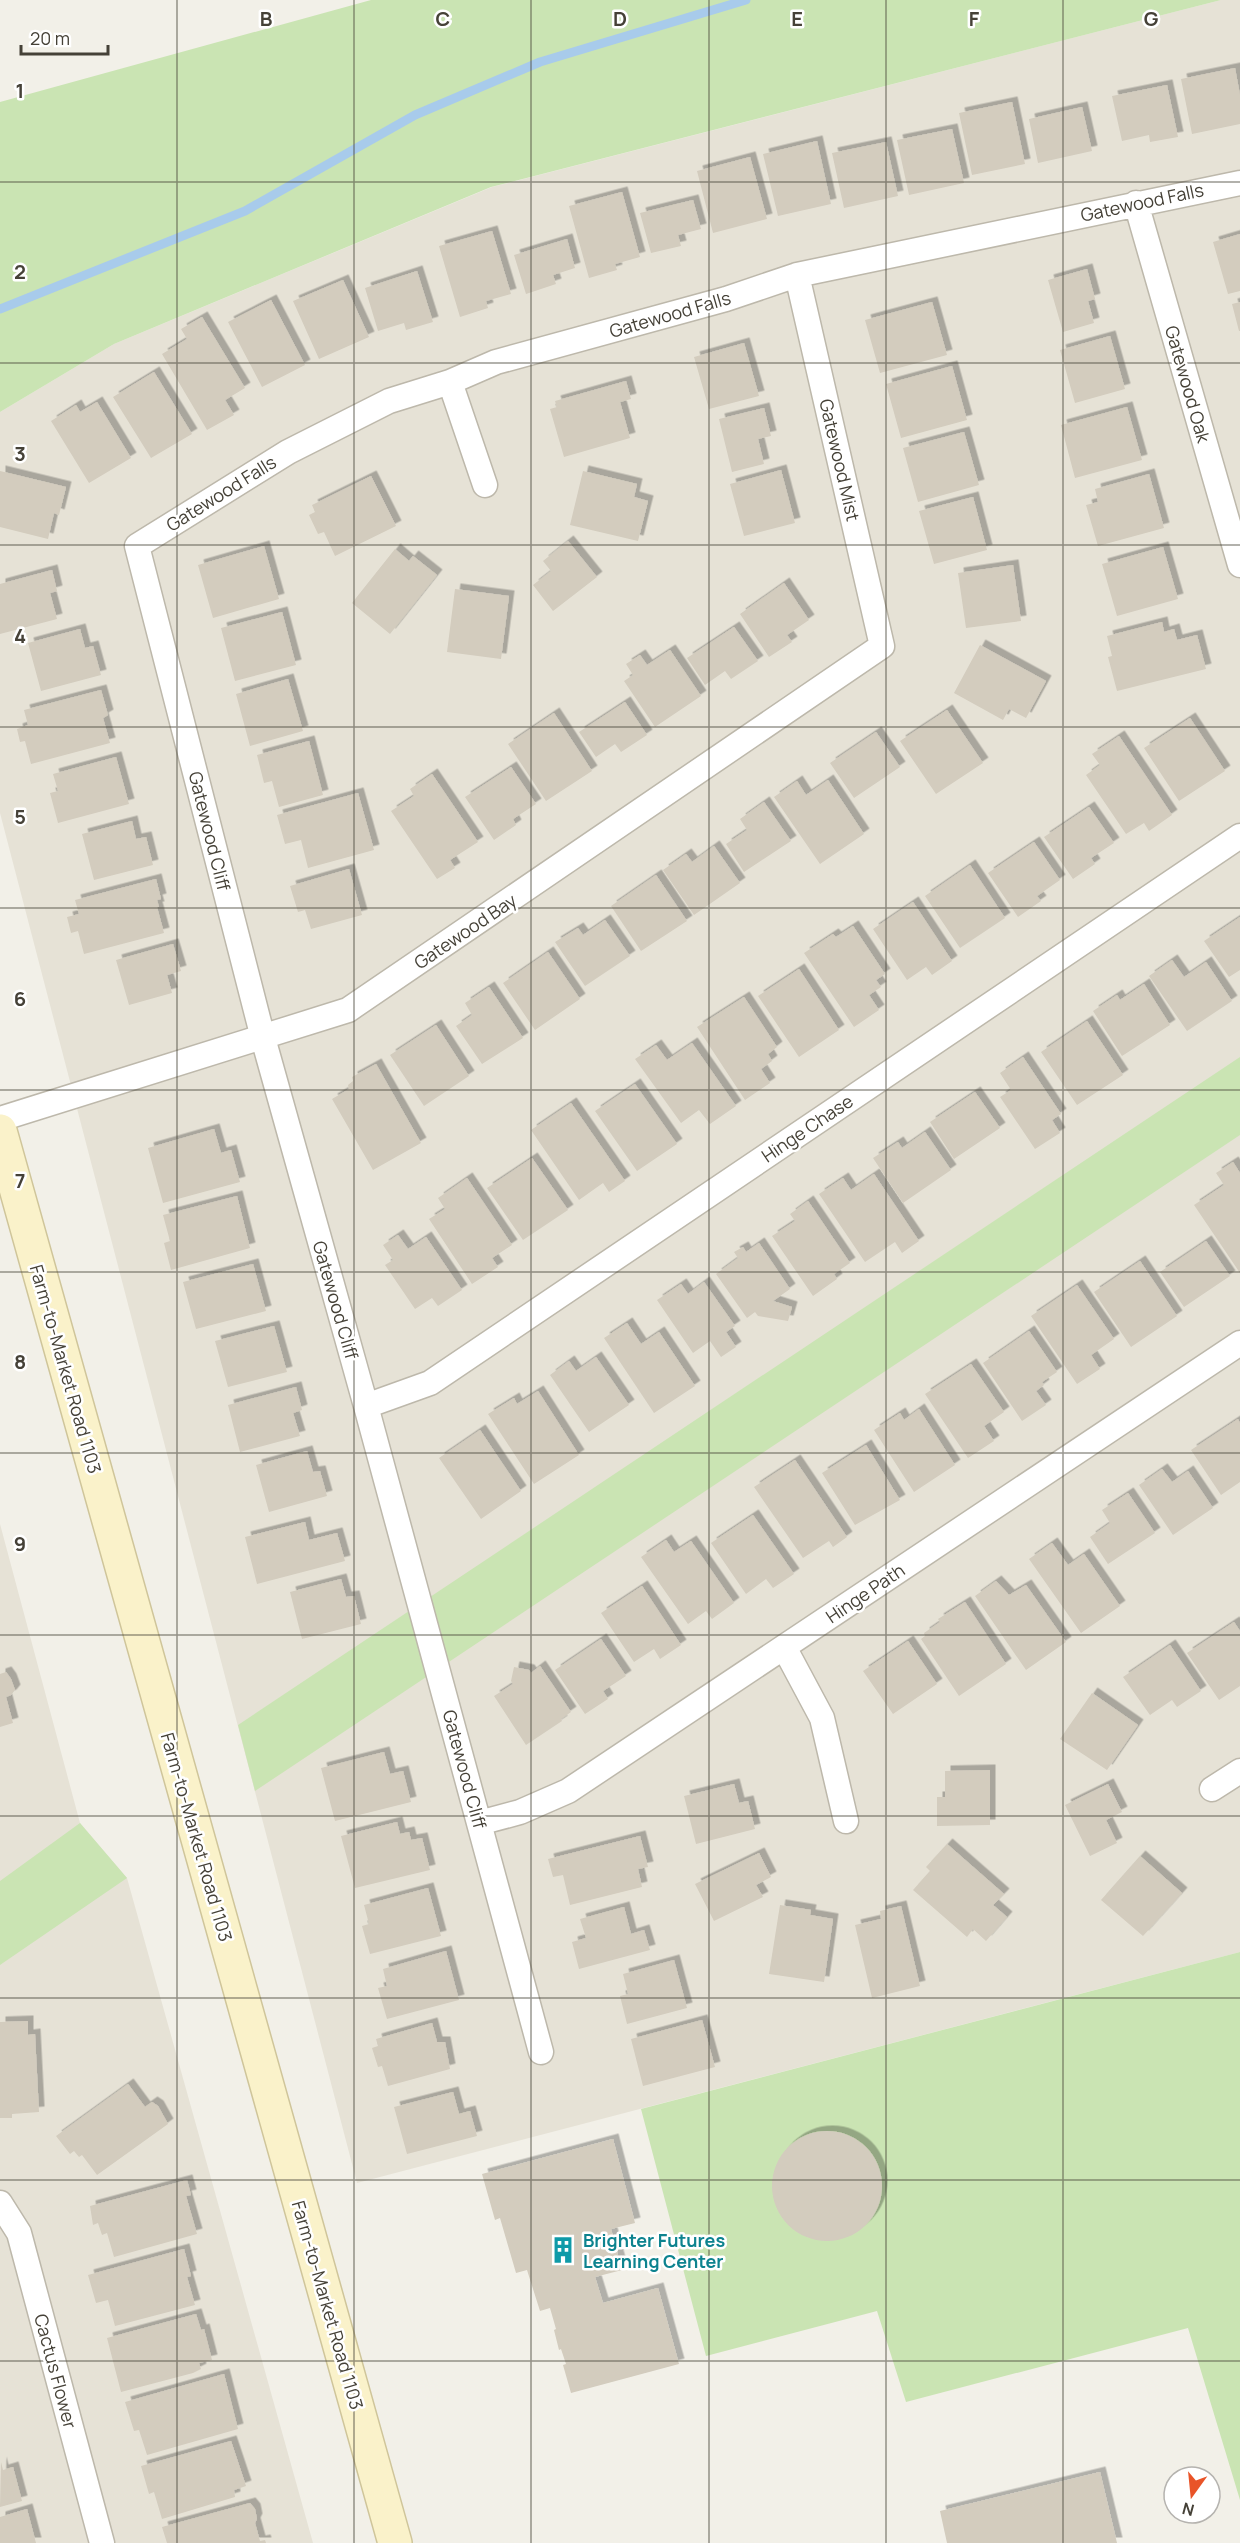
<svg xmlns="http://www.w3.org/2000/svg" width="1240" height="2543" viewBox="0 0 1240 2543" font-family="Manrope,sans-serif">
	<defs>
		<filter id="shadow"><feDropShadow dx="5.5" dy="-5.5" stdDeviation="0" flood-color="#0004"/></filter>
	</defs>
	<rect width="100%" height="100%" fill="#f2f0e8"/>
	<path fill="#e6e2d6" d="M1221 0H1240V1952L357 2183 0 813V412L114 344 492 187Z
		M0 1524 80 1823 127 1878 313 2543H0Z"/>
	<path fill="#cae4b3" d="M371 0H1221L491 187 114 344 0 412V102Z
		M1240 1057V1135L255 1791 238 1725Z
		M80 1823 127 1878 0 1965V1881Z
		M1240 1952V2500L1188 2328 906 2402 877 2311 706 2356 641 2109Z"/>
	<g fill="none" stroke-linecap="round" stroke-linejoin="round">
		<path stroke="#a8cbeb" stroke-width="9" d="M0 309 245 211 415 115 540 62 746 0"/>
	</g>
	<path fill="#d3ccbe" filter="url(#shadow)" d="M1235 68 1240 95V124L1192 134 1181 79Z
		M1167 85 1178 137 1150 142 1149 135 1122 141 1112 96Z
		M1012 102 1025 164 972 175 959 113Z
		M1082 107 1092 151 1038 163 1029 119Z
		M952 129 964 183 909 195 897 140Z
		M817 141 831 204 778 216 763 154Z
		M886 142 898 196 844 208 832 153Z
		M750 157 767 219 713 233 697 171Z
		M622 192 640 257 615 264 617 270 589 278 569 206Z
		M693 200 701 229 678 235 681 246 651 253 640 213Z
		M492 231 511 294 486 301 488 308 460 317 439 246Z
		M1240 234V291L1228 294 1213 242Z
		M567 239 575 268 553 275 556 284 526 294 514 255Z
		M1087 269 1095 299 1088 301 1094 323 1063 332 1048 280Z
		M417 271 433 322 406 330 404 323 378 331 365 288Z
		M343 280 369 337 319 359 293 301Z
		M271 300 305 365 262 387 228 322Z
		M932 302 947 355 880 373 865 320Z
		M1240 302V331H1239L1232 304Z
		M202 317 245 388 225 400 234 415 207 430 162 354 187 339 181 329Z
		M1110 336 1125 389 1075 403 1060 350Z
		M744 343 759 396 709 409 694 357Z
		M952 366 967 420 901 438 886 384Z
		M154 372 192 434 151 458 113 397Z
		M626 381 631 399 620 402 630 438 564 457 550 409 557 407 555 401Z
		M97 402 131 458 89 483 51 421 76 405 80 412Z
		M1127 407 1142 460 1075 478 1061 425Z
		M764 408 771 436 758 439 764 464 732 472 719 419Z
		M964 432 979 485 918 502 903 448Z
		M781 470 795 523 744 536 730 484Z
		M0 471 66 487 59 515 54 513 48 539 0 527Z
		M583 471 637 484 634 497 648 501 638 541 570 525Z
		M1149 474 1164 528 1098 546 1086 505 1098 502 1095 489Z
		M371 476 396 526 335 556 324 532 318 534 309 515 315 512 312 505Z
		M973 497 987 550 934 564 919 511Z
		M568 541 597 577 553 611 533 585 551 571 543 561Z
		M264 546 279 599 213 618 198 565Z
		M1163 547 1178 599 1117 616 1102 564Z
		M395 549 409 561 413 556 437 575 390 634 352 603Z
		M1013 565 1021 621 966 628 958 573Z
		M52 570 57 591 50 593 57 619 0 634V584Z
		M784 583 809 620 787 635 792 642 769 657 740 614Z
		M455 589 509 596 501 659 447 652Z
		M282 612 296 665 235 681 221 628Z
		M1162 622 1164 632 1174 629 1177 640 1197 635 1206 669 1117 691 1108 657 1112 656 1107 636Z
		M734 627 758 661 731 679 725 671 705 685 687 658Z
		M80 629 85 648 93 646 101 675 41 691 28 643Z
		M980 645 1046 681 1026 718 1009 709 1003 720 954 693Z
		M670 650 701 696 655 727 624 681 633 675 626 664 640 655 647 665Z
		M288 679 303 731 250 746 236 694Z
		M101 690 108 715 103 718 110 743 31 764 25 741 20 742 17 729 28 725 24 710Z
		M625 702 647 735 621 752 615 744 596 757 579 732Z
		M947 710 983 763 936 794 900 741Z
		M554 713 592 771 546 801 508 744Z
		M1190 718 1225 771 1179 801 1144 748Z
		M876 732 900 767 854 798 830 763Z
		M1119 736 1172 815 1149 831 1144 823 1126 834 1086 775 1100 765 1092 754Z
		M309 741 323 795 279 807 272 781 264 783 257 755Z
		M116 757 129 804 58 823 50 793 58 791 53 774Z
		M511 767 536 804 513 819 516 825 494 840 465 797Z
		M432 774 478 842 450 860 455 868 437 879 391 811 414 796 410 789Z
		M828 780 864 834 820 864 774 797 797 781 806 795Z
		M358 793 374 850 308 868 301 840 285 844 277 815Z
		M764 802 791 841 744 872 726 844 747 830 740 819Z
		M1089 807 1114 843 1091 858 1095 864 1073 879 1044 837Z
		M132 821 136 839 146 837 153 865 94 880 82 834Z
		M1034 842 1060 880 1037 896 1041 901 1018 917 988 873Z
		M714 846 740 883 694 915 663 870 686 854 692 862Z
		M970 865 1005 918 960 948 925 896Z
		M349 869 362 915 311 929 305 910 298 912 290 886Z
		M656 875 687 921 641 951 611 906Z
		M156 879 161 899 157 900 159 907H157L164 933 84 954 78 931 71 933 67 917 79 914 75 900Z
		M913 902 952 961 932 975 926 967 907 980 873 929Z
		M1240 917V970L1229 977 1204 941Z
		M605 920 630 956 585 986 555 942 578 928 583 935Z
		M853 926 885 974 876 980 881 987 869 995 879 1010 854 1027 804 953 833 934 836 937Z
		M173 944 181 971 167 975 172 993 129 1005 116 960Z
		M548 952 580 999 535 1030 503 983Z
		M1172 960 1184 977 1206 962 1232 1001 1187 1031 1149 976Z
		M799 969 839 1030 799 1057 758 996Z
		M1144 984 1170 1025 1122 1056 1093 1011 1117 995 1120 1000Z
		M489 987 523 1038 482 1064 456 1026 472 1015 465 1003Z
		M744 997 777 1047 768 1054 772 1061 761 1069 770 1083 745 1100 697 1027Z
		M1087 1021 1123 1075 1077 1105 1041 1052Z
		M436 1025 469 1076 424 1106 390 1055Z
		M692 1043 736 1106 710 1124 699 1110 681 1123 635 1059 656 1045 667 1060Z
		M1023 1057 1061 1114 1052 1120 1060 1133 1035 1149 1000 1097 1011 1090 1000 1073Z
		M376 1064 421 1143 373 1170 332 1099 349 1089 348 1085 353 1081 352 1077Z
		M635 1084 677 1144 637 1171 595 1111Z
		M975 1092 1000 1128 954 1159 930 1122Z
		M571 1103 625 1181 609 1192 603 1183 579 1200 531 1130Z
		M214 1129 221 1153 231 1150 240 1182 163 1203 148 1148Z
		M925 1132 951 1170 903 1203 873 1158 898 1142 902 1148Z
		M532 1158 568 1210 523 1240 487 1188Z
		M1233 1162 1240 1173V1273L1194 1205 1224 1185 1216 1173Z
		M874 1174 919 1241 902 1253 895 1242 865 1262 819 1194 843 1178 851 1190Z
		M467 1178 512 1245 492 1258 498 1267 472 1284 429 1219 445 1209 438 1198Z
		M237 1196 250 1248 171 1270 164 1243 170 1241 163 1215Z
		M808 1201 850 1263 834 1274 837 1279 813 1296 772 1236 795 1221 790 1214Z
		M398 1235 408 1249 426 1237 462 1290 438 1306 432 1298 415 1309 385 1265 393 1260 383 1245Z
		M1206 1241 1230 1276 1184 1307 1160 1272Z
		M759 1243 790 1289 773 1301 792 1307 788 1321 758 1316 755 1312 747 1318 716 1274 738 1258 734 1252 743 1247 746 1252Z
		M1140 1261 1177 1316 1131 1347 1094 1292Z
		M253 1264 266 1311 196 1329 183 1282Z
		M704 1282 735 1326 726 1332 736 1347 721 1357 710 1341 693 1353 657 1300 681 1284 688 1294Z
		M1077 1285 1114 1339 1091 1355 1100 1369 1077 1384 1031 1316Z
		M627 1323 641 1344 659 1332 695 1386 654 1413 604 1338Z
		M274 1326 287 1372 228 1387 215 1341Z
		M1029 1331 1057 1372 1042 1382 1044 1385 1036 1391 1046 1405 1022 1421 983 1363Z
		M596 1357 629 1405 589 1432 550 1375 569 1361 576 1371Z
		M971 1364 1004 1412 984 1426 994 1441 968 1458 925 1394Z
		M296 1387 302 1410 293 1413 300 1436 240 1452 228 1405Z
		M538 1391 579 1455 534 1484 488 1414 514 1398 517 1404Z
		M919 1409 955 1465 914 1492 874 1430 900 1413 904 1420Z
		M1238 1419 1240 1423V1482L1221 1495 1191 1450Z
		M480 1430 521 1491 481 1519 439 1458Z
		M866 1445 900 1500 855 1525 822 1473Z
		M307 1451 313 1472 320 1471 327 1496 269 1512 256 1465Z
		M795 1460 847 1537 833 1547 829 1541 803 1558 754 1487Z
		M1162 1469 1172 1482 1188 1471 1213 1508 1173 1535 1139 1485Z
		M1128 1493 1155 1533 1108 1564 1090 1537 1110 1523 1102 1510Z
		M753 1515 794 1574 773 1588 766 1579 746 1594 711 1543Z
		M305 1522 309 1540 337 1533 345 1561 257 1584 245 1537Z
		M666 1540 674 1552 691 1541 734 1603 712 1619 706 1611 688 1624 641 1557Z
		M1052 1543 1068 1565 1084 1554 1120 1606 1081 1633 1029 1559Z
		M341 1579 346 1597 354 1596 361 1624 302 1639 290 1592Z
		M996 1581 1009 1595 1026 1585 1066 1642 1026 1670 975 1596Z
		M642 1586 681 1645 660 1659 654 1649 634 1662 601 1613Z
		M965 1602 1006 1664 959 1696 921 1639 925 1636 924 1633 940 1622 938 1619Z
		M1234 1622 1240 1631V1686L1219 1700 1187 1653Z
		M601 1639 626 1676 603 1691 608 1699 585 1714 555 1670Z
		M908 1641 937 1684 893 1714 863 1671Z
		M1170 1645 1201 1691 1177 1707 1172 1700 1150 1715 1123 1677Z
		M540 1666 571 1712 561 1719 562 1721 526 1745 494 1696 513 1684 511 1681 514 1667 529 1670 531 1673Z
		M6 1672 11 1679 15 1690 11 1695 6 1697 13 1723 0 1727V1674Z
		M1092 1693 1138 1725 1107 1770 1060 1739Z
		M384 1752 390 1774 403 1771 411 1802 335 1821 321 1768Z
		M990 1770V1825L937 1826V1797H945V1771Z
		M734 1784 739 1803 748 1801 755 1829 696 1844 684 1796Z
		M1108 1784 1122 1812 1106 1820 1117 1843 1090 1856 1065 1805Z
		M397 1822 400 1834 409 1832 411 1840 422 1838 430 1870 355 1888 341 1836Z
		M640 1836 648 1867 638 1869 642 1887 570 1905 563 1875 553 1877 548 1859Z
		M947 1844 1004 1894 993 1905 1007 1917 986 1941 973 1929 967 1937 913 1890 930 1871 926 1867Z
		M759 1853 771 1877 756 1885 763 1897 714 1921 695 1884Z
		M1140 1856 1182 1893 1143 1936 1101 1900Z
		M428 1888 441 1936 370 1954 362 1926 369 1924 364 1905Z
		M780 1905 811 1910 810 1915 833 1919 824 1982 769 1974Z
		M901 1906 920 1986 872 1998 855 1925 881 1919 880 1911Z
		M624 1907 631 1934 644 1930 650 1950 579 1969 572 1942 586 1938 580 1919Z
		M446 1951 459 2000 387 2019 378 1988 387 1986 383 1969Z
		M674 1960 687 2008 627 2024 620 1996 628 1994 623 1974Z
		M702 2020 715 2067 643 2086 631 2039Z
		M28 2021V2035L35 2034 39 2112 12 2114V2118H0V2022Z
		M432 2023 437 2042H445L450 2069 388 2086 382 2066 378 2067 372 2048 378 2046 376 2039Z
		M128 2084 145 2107 152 2102 158 2106 168 2124 97 2175 82 2155 79 2157 74 2151 70 2154 56 2136Z
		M453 2092 459 2114 470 2111 477 2136 407 2154 394 2107Z
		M772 2186a55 55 0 1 1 110 0a55 55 0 1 1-110 0Z
		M613 2139 635 2223 611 2229 622 2270 595 2277 603 2303 658 2288 679 2364 571 2393 563 2365 566 2364 561 2349 559 2350 554 2330 556 2329 550 2308 540 2311 527 2270 516 2273 500 2218 495 2220 482 2174Z
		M187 2180 191 2195 186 2196 197 2234 114 2257 107 2233 102 2235 98 2223 93 2225 90 2206Z
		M184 2249 191 2276 187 2277 195 2305 115 2326 108 2300 96 2303 88 2275Z
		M196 2314 201 2330 204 2329 212 2360 199 2363 201 2369 193 2373 121 2392 107 2338Z
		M224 2374 238 2429 147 2455 139 2430 134 2431 125 2402Z
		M231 2441 246 2486 234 2490 235 2497 162 2519 154 2492 149 2494 141 2466Z
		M1 2462 3 2470 13 2467 22 2501 0 2507Z
		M1100 2472 1117 2543H947L940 2511Z
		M250 2503 255 2509 257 2519 255 2523 260 2541 265 2540 266 2543H167L162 2527Z
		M27 2509 36 2543H0V2517Z"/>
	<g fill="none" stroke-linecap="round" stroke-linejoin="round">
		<defs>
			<path id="street" d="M1136 203 1240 565
				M450 382 485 485
				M0 1119 348 1010 882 646 797 275
				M366 1406 430 1383 1240 836
				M784 1647 822 1718 846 1821
				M1212 1789 1240 1771
				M479 1823 520 1812 568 1791 1240 1343
				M541 2052 366 1406 263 1038 137 546 288 452 389 401 450 382 496 362 726 299 797 275 1240 183
				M0 2203 19 2233 102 2543"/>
			<path id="secondary" d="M0 1131 395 2543"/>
		</defs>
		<use href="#street" stroke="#bdb8ab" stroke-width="27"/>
		<use href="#secondary" stroke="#cfc59a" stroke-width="36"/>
		<use href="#street" stroke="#fff" stroke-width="24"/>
		<use href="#secondary" stroke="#faf2ca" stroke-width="33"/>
	</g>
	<path fill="none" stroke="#454137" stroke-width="1.5" stroke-opacity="0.55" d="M177 0V2543M354 0V2543M531 0V2543M709 0V2543M886 0V2543M1063 0V2543M0 182H1240M0 363H1240M0 545H1240M0 727H1240M0 908H1240M0 1090H1240M0 1272H1240M0 1453H1240M0 1635H1240M0 1816H1240M0 1998H1240M0 2180H1240M0 2361H1240"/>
	<defs>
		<symbol id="building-bare" viewBox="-9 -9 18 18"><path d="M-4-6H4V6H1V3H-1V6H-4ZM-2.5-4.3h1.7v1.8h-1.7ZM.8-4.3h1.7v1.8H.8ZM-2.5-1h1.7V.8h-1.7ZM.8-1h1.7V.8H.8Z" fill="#0f9aa8" stroke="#fff" stroke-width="2.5" paint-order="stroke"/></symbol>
	</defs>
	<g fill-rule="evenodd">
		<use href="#building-bare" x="544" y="2231" width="38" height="38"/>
	</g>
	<g text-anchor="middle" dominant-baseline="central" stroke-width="5" stroke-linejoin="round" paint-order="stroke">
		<g font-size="18" fill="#454137" stroke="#fff">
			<text transform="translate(1142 202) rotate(-12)">Gatewood Falls</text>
			<text transform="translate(670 314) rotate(-16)">Gatewood Falls</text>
			<text transform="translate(1188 384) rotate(74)">Gatewood Oak</text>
			<text transform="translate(840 460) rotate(77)">Gatewood Mist</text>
			<text transform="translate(221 493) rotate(-32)">Gatewood Falls</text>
			<text transform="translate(210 831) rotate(76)">Gatewood Cliff</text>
			<text transform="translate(465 931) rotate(-34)">Gatewood Bay</text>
			<text transform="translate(807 1128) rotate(-34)">Hinge Chase</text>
			<text transform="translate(336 1300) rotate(74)">Gatewood Cliff</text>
			<text transform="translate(66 1369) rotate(74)">Farm-to-Market Road 1103</text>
			<text transform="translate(865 1593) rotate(-34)">Hinge Path</text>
			<text transform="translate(465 1769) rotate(75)">Gatewood Cliff</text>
			<text transform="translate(197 1837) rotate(74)">Farm-to-Market Road 1103</text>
			<text transform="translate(328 2305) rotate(74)">Farm-to-Market Road 1103</text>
			<text transform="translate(56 2371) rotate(75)">Cactus Flower</text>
		</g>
		<g font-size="18" font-weight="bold" fill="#0d838f" stroke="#fff" text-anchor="start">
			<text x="583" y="2240">Brighter Futures<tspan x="583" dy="21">Learning Center</tspan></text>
		</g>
	</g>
	<g font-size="20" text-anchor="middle" font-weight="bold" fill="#454137" stroke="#fff" stroke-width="5" stroke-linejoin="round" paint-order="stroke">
		<text x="266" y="26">B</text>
		<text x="443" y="26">C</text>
		<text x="620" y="26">D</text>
		<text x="797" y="26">E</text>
		<text x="974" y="26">F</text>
		<text x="1151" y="26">G</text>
		<text x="20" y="98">1</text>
		<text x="20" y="279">2</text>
		<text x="20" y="461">3</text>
		<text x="20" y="643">4</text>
		<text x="20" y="824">5</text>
		<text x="20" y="1006">6</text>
		<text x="20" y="1188">7</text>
		<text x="20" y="1369">8</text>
		<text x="20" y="1551">9</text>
	</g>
	<g transform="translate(1192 2495) rotate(195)"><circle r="28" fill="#ffffff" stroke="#b5b3af" stroke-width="1.5"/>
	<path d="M0-4.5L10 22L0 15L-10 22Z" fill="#e95428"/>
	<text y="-9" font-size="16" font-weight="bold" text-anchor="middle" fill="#454137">N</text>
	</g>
	<path d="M21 45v9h87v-9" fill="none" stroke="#454137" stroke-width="3"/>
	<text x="30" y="45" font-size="18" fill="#454137" stroke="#ffffff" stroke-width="4.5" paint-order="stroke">20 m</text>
</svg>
